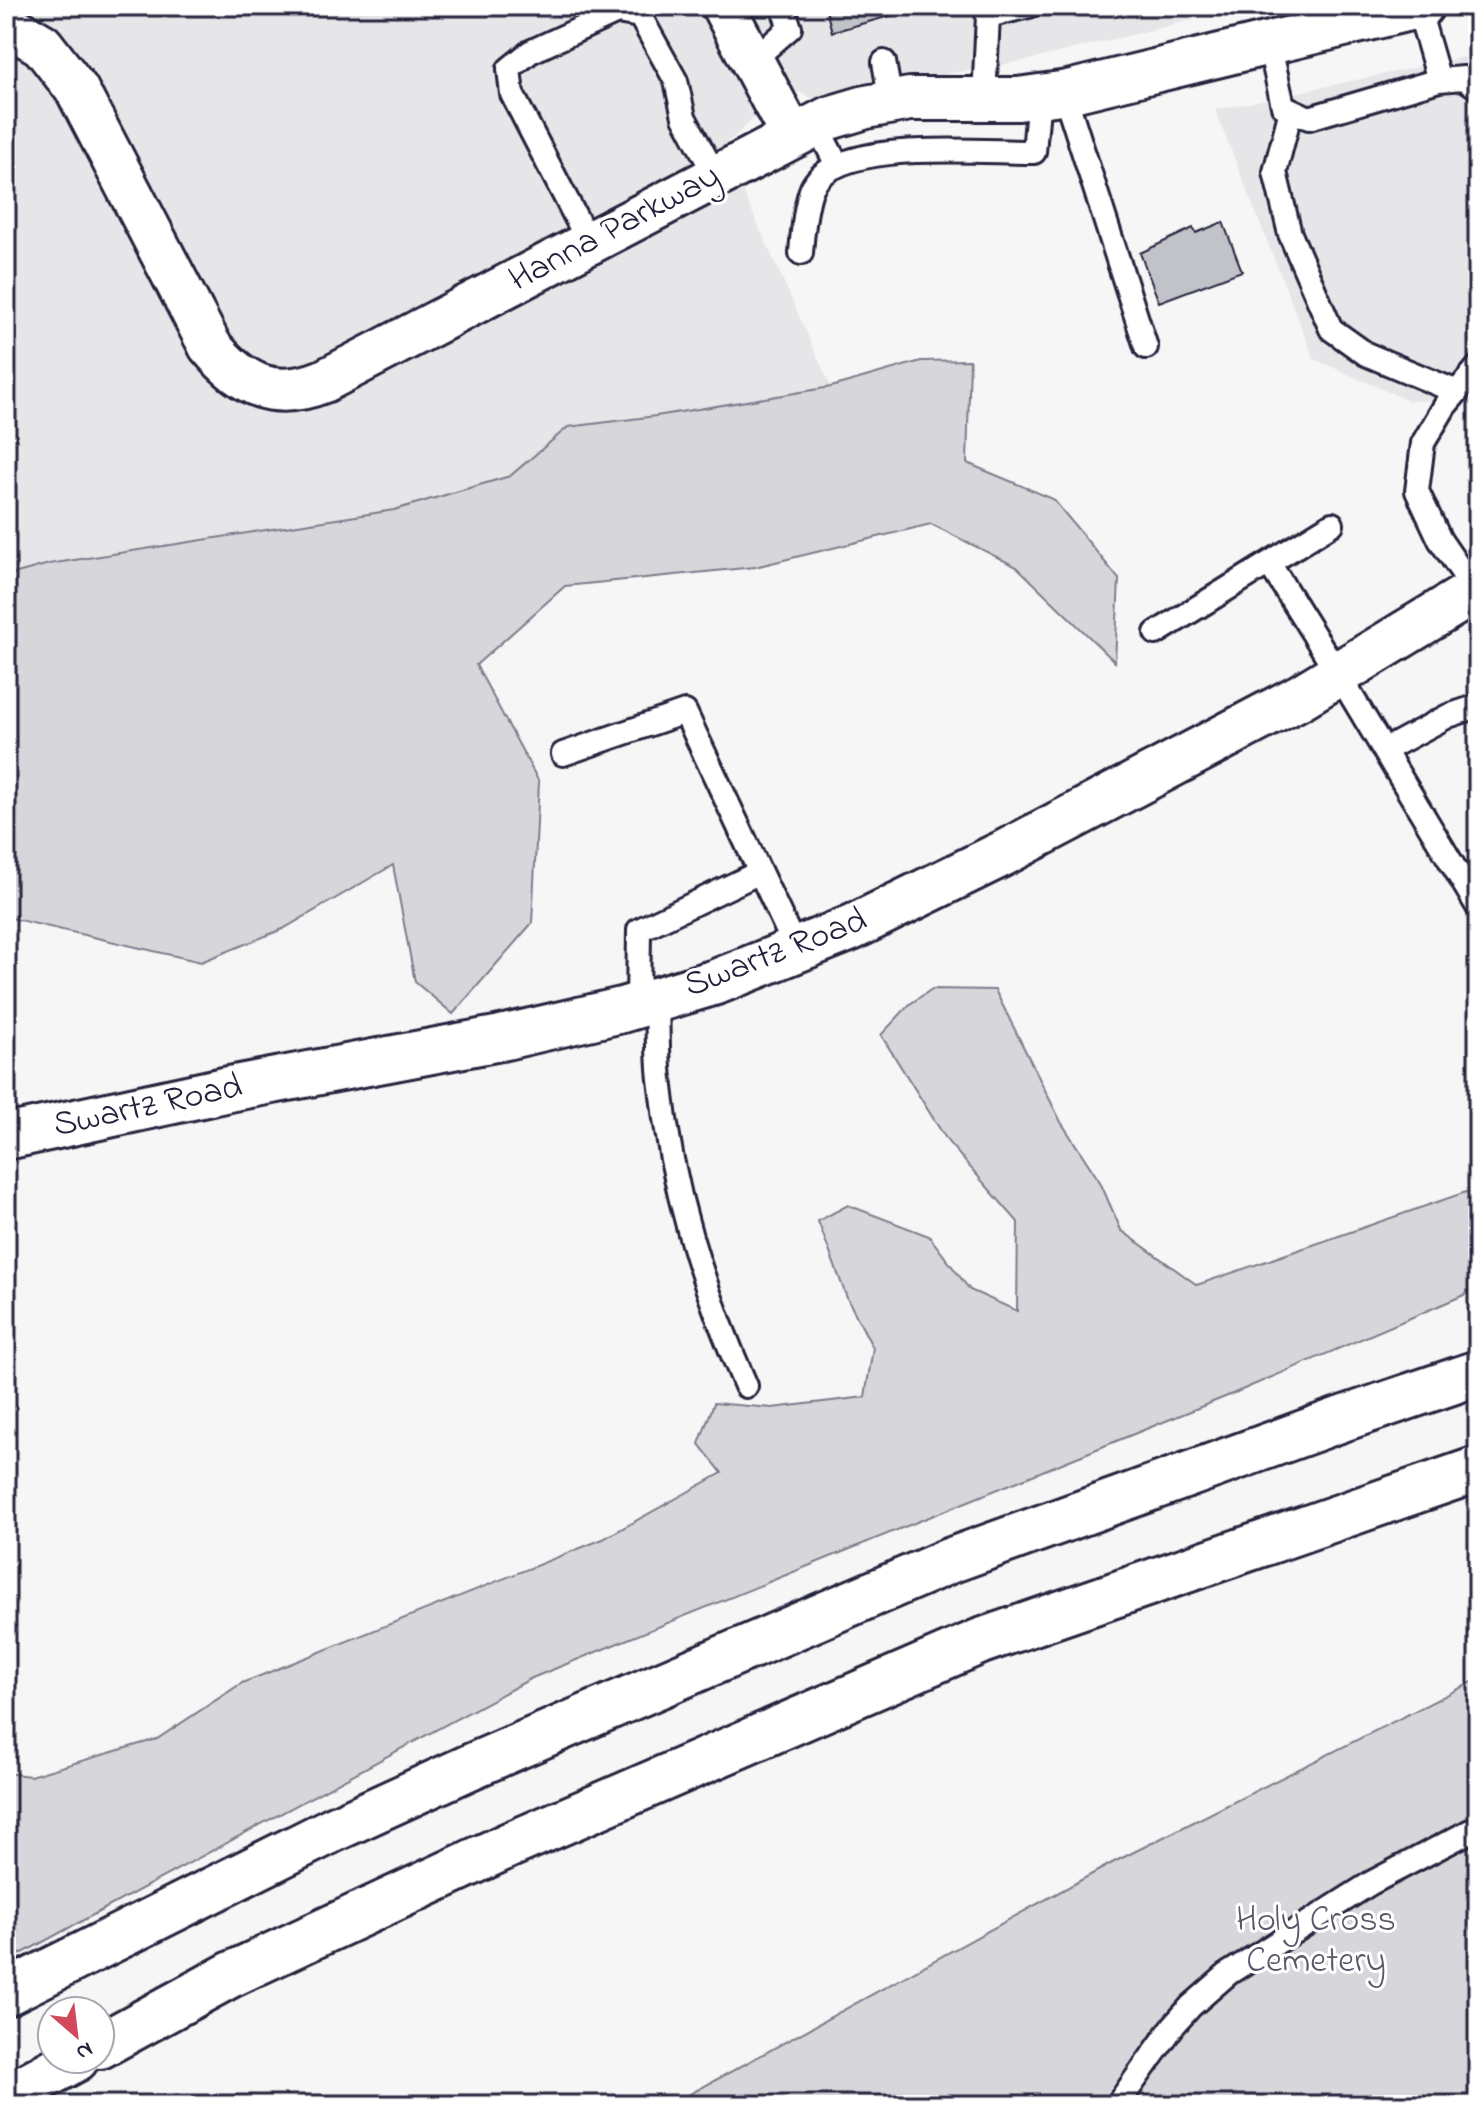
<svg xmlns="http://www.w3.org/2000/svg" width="1484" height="2111" viewBox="0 0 1484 2111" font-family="'Indie Flower',sans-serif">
	<rect width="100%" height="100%" fill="#f6f6f7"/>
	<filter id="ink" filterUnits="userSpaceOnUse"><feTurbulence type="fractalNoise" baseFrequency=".0125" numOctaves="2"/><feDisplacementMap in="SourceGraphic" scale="16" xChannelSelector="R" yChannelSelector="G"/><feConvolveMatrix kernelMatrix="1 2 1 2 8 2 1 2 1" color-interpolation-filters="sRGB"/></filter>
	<g filter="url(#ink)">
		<path fill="#e6e6e9" d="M6 6H1249L1029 60 929 77 821 102 787 87 723 147 831 387 656 416 568 427 510 476 394 510 49 564 6 576Z
			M1478 54V399L1409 401 1314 359 1215 110Z"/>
		<path fill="#d7d7db" stroke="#7c7c8b" stroke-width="2" d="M970 360 967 463 1053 499 1119 579 1115 662 1017 567 931 524 755 567 565 586 476 665 539 782 532 923 453 1014 415 982 393 865 283 929 201 962 6 917V576L49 564 394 510 510 476 568 427 656 416 831 387 921 361Z
			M932 989 995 990 1061 1122 1100 1182 1121 1230 1197 1285 1472 1190 1478 1177V1289L1230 1395 532 1678 6 1962V1773L30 1776 157 1739 242 1683 603 1539 722 1473 699 1444 714 1403 772 1408 865 1397 873 1348 847 1298 818 1221 848 1205 929 1236 970 1290 1017 1311 1018 1222 948 1142 881 1035 910 1004Z
			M1478 1679V2105H670L1114 1862Z"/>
		<path fill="#c2c2c9" stroke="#22223b" stroke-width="2" d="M825 6H926L832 32Z
			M1223 222 1242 271 1159 302 1140 253 1193 228 1196 233Z"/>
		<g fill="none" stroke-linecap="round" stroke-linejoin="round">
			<defs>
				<path id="lane" d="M984 6 988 16 984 98
					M1418 7 1439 80
					M988 16 1029 6
					M1269 43 1283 106 1309 118 1439 80 1464 78 1478 88
					M752 61 790 28 782 6
					M884 62 891 102
					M1064 92 1146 347
					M1291 110 1275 172 1290 234 1331 329 1366 354 1457 392
					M816 124 837 165
					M589 243 512 94 509 69 530 52 617 12 640 16 676 81 684 117 716 177
					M801 253C802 237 806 199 813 186 840 137 984 153 1034 152L1039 96
					M1269 563 1339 675 1478 907
					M1475 591 1440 540 1417 491 1423 443 1445 406 1478 367
					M1156 633 1332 524
					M1385 750 1448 716 1478 706
					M563 754 685 712 796 949
					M657 1000C658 1026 657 1053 660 1079 671 1188 702 1286 746 1386
					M638 1005 639 930 760 872
					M1117 2105 1174 2025 1191 2006 1229 1973 1371 1883 1478 1827"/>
				<path id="street" d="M723 6 792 136
					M6 24 42 45 77 90 210 346C243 386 274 401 324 381L829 118 866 107 910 99H1018L1068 92 1422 6"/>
				<path id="secondary" d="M6 1137 229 1089 501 1038 622 1010 716 982 851 928 1002 854 1300 697 1478 589"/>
				<path id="highway" d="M6 1993 334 1829 472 1766 949 1561 1342 1419 1478 1373
					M100 2046 230 1975 507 1846 981 1641 1478 1469
					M6 2097 76 2059"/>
			</defs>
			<use href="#lane" stroke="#22223b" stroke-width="28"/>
			<use href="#street" stroke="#22223b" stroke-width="48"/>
			<use href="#secondary" stroke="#22223b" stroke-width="50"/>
			<use href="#highway" stroke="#22223b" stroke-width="50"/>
			<use href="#lane" stroke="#fff" stroke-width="22"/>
			<use href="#street" stroke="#fff" stroke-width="42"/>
			<use href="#secondary" stroke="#fff" stroke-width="44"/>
			<use href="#highway" stroke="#fff" stroke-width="44"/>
		</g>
	</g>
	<g text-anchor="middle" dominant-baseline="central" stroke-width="6" stroke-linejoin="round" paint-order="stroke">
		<g font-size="36" fill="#22223b" stroke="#fff">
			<text transform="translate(615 229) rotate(-28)">Hanna Parkway</text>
			<text transform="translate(776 954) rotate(-21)">Swartz Road</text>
			<text transform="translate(148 1107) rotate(-12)">Swartz Road</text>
		</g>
		<g font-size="36" fill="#58586b" stroke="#fff">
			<text x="1316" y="1921">Holy Cross<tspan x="1316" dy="41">Cemetery</tspan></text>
		</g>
	</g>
	<rect width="1484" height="2111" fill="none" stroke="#fff" stroke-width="32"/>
	<rect x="16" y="16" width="1452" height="2079" fill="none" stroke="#22223b" stroke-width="3" filter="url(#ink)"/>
	<g transform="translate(76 2035) rotate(152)"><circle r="38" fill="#ffffff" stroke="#a7a7b1" stroke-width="2"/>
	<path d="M0-6L14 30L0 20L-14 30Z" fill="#d1495b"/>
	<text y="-12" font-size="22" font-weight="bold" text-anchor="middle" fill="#22223b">N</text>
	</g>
</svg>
